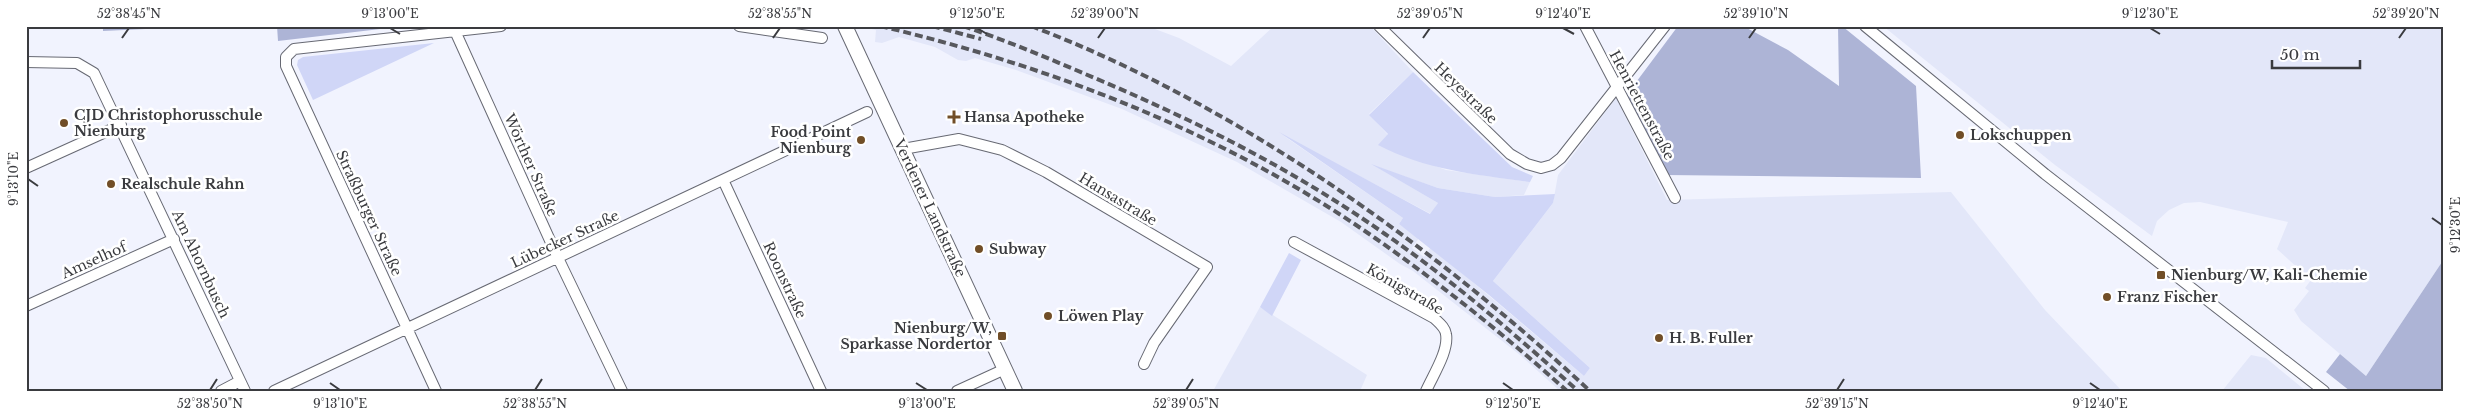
<svg xmlns="http://www.w3.org/2000/svg" width="2470" height="417" viewBox="0 0 2470 417" font-family="'Libre Baskerville',serif">
	<rect width="100%" height="100%" fill="#f1f3fe"/>
	<path fill="#e3e7f9" d="M859 26H1147L1179 38 1231 66 1274 26H1370L1413 72 1369 114 1388 135 1379 145 1446 170 1530 182 1524 195 1495 197 1438 188 1375 166 1438 203 1431 214 1284 136 1403 218 1399 224 1419 238 1412 248 1424 257 1431 247 1584 376 1590 368 1493 281 1553 203 1558 175 1616 98 1667 200 1951 192 2045 310 2122 391H1560L1520 355 1413 271 1400 264 1341 222 1237 162 1122 109 1016 70 975 58 966 61 958 60 935 47 899 37 882 43 875 42 876 30Z
		M1883 26H2444V259L2366 376 2301 321 2294 310 2309 291 2305 288 2311 280 2277 249 2288 222 2200 202 2184 203 2169 210 2157 221 2152 236 2055 165Z
		M1260 307 1367 375 1360 391H1213Z
		M2251 355 2266 358 2306 391H2222Z"/>
	<path fill="#d0d6f7" d="M434 43 313 100 297 65 298 60 303 57Z
		M1413 72 1512 167 1533 176 1530 182C1479 175 1425 170 1378 145L1388 134 1369 115Z
		M1279 132 1430 214 1438 203 1371 164 1438 188 1495 197 1555 194 1553 203 1493 281 1590 368 1584 376 1489 295 1399 224 1403 218Z
		M1289 253 1301 260 1272 316 1260 307Z"/>
	<path fill="#adb4d6" d="M103 26H209L103 31Z
		M277 26H406L278 41Z
		M1678 26H1743L1788 50 1839 86 1838 26H1842L1916 86 1921 178 1666 175 1625 97Z
		M2444 259V391H2350L2326 372 2340 354 2366 376Z"/>
	<g fill="none" stroke-linecap="round" stroke-linejoin="round">
		<defs>
			<path id="street" d="M739 26 822 38
				M1379 26 1510 154 1527 164 1541 168 1552 165 1561 158 1665 26
				M1585 26 1675 198
				M1865 26 2045 174 2324 391
				M455 31 558 258 622 391
				M26 62 77 63 94 73 245 391
				M903 149 959 139 1002 150 1046 172 1207 267 1154 343 1144 364
				M26 168 121 125
				M724 182 821 391
				M1294 242 1434 318C1439 323 1445 327 1446 334 1449 351 1433 375 1426 391
				M26 306 174 239
				M221 391 240 381
				M274 391 867 112
				M436 391 286 66V57L294 49 501 26
				M957 391 1005 369"/>
			<path id="secondary" d="M845 26 1015 391"/>
		</defs>
		<use href="#street" stroke="#676973" stroke-width="12"/>
		<use href="#secondary" stroke="#676973" stroke-width="16"/>
		<use href="#street" stroke="#fff" stroke-width="10"/>
		<use href="#secondary" stroke="#fff" stroke-width="14"/>
		<path stroke="#57585d" stroke-width="4" stroke-dasharray="8 4" stroke-linecap="butt" d="M880 26C1054 67 1228 135 1375 238 1442 285 1506 336 1567 391
			M932 26 981 39
			M963 26C1011 42 1057 62 1104 82 1202 124 1297 172 1385 234 1453 281 1516 335 1578 391
			M1031 26C1236 104 1430 243 1590 391"/>
	</g>
	<path fill="none" stroke="#3a3b3f" stroke-width="2" d="M390 28 400 34M977 28 987 34M1563 28 1574 34M2150 28 2160 34M122 38 129 28M773 38 780 28M1098 38 1105 28M1423 38 1430 28M1749 38 1756 28M2399 38 2406 28M28 179 38 186M2432 218 2442 225M330 383 340 390M916 383 927 390M1503 383 1513 390M2090 383 2100 390M210 390 217 379M535 390 542 379M1186 390 1193 379M1837 390 1844 379"/>
	<g fill="#714e27" stroke="#fff" stroke-width="2">
		<path d="M951.5 109.5h5v5h5v5h-5v5h-5v-5h-5v-5h5z"/>
		<circle cx="64" cy="123" r="5"/>
		<circle cx="1960" cy="135" r="5"/>
		<circle cx="861" cy="140" r="5"/>
		<circle cx="111" cy="184" r="5"/>
		<circle cx="979" cy="249" r="5"/>
		<rect x="2156" y="270" width="10" height="10" rx="2.5"/>
		<circle cx="2107" cy="297" r="5"/>
		<circle cx="1048" cy="316" r="5"/>
		<rect x="997" y="331" width="10" height="10" rx="2.5"/>
		<circle cx="1659" cy="338" r="5"/>
	</g>
	<g text-anchor="middle" dominant-baseline="central" stroke-width="5" stroke-linejoin="round" paint-order="stroke">
		<g font-size="14" fill="#3a3b3f" stroke="#fff">
			<text transform="translate(1466 93) rotate(44)">Heyestraße</text>
			<text transform="translate(1642 105) rotate(62)">Henriettenstraße</text>
			<text transform="translate(531 165) rotate(66)">Wörther Straße</text>
			<text transform="translate(1118 199) rotate(31)">Hansastraße</text>
			<text transform="translate(930 208) rotate(65)">Verdener Landstraße</text>
			<text transform="translate(369 213) rotate(65)">Straßburger Straße</text>
			<text transform="translate(565 239) rotate(-25)">Lübecker Straße</text>
			<text transform="translate(94 260) rotate(-24)">Amselhof</text>
			<text transform="translate(201 264) rotate(65)">Am Ahornbusch</text>
			<text transform="translate(785 280) rotate(65)">Roonstraße</text>
			<text transform="translate(1405 289) rotate(30)">Königstraße</text>
		</g>
		<g font-size="14" font-weight="bold" fill="#3a3b3f" stroke="#fff" text-anchor="start">
			<text x="74" y="115">CJD Christophorusschule<tspan x="74" dy="16">Nienburg</tspan></text>
			<text x="964" y="117">Hansa Apotheke</text>
			<text x="851" y="132" text-anchor="end">Food Point<tspan x="851" dy="16">Nienburg</tspan></text>
			<text x="1970" y="135">Lokschuppen</text>
			<text x="121" y="184">Realschule Rahn</text>
			<text x="989" y="249">Subway</text>
			<text x="2171" y="275">Nienburg/W, Kali-Chemie</text>
			<text x="2117" y="297">Franz Fischer</text>
			<text x="1058" y="316">Löwen Play</text>
			<text x="992" y="328" text-anchor="end">Nienburg/W,<tspan x="992" dy="16">Sparkasse Nordertor</tspan></text>
			<text x="1669" y="338">H. B. Fuller</text>
		</g>
	</g>
	<rect width="2470" height="417" fill="none" stroke="#ffffff" stroke-width="55"/>
	<path d="M2272 60v8h88v-8" fill="none" stroke="#3a3b3f" stroke-width="2.5"/>
	<text x="2280" y="60" font-size="15" fill="#3a3b3f" stroke="#ffffff" stroke-width="4" paint-order="stroke">50 m</text>
	<rect x="28" y="28" width="2414" height="362" fill="none" stroke="#3a3b3f" stroke-width="2"/>
	<g font-size="12" text-anchor="middle" fill="#3a3b3f">
		<text x="129" y="18">52°38'45"N</text>
		<text x="390" y="18">9°13'00"E</text>
		<text x="780" y="18">52°38'55"N</text>
		<text x="977" y="18">9°12'50"E</text>
		<text x="1105" y="18">52°39'00"N</text>
		<text x="1430" y="18">52°39'05"N</text>
		<text x="1563" y="18">9°12'40"E</text>
		<text x="1756" y="18">52°39'10"N</text>
		<text x="2150" y="18">9°12'30"E</text>
		<text x="2406" y="18">52°39'20"N</text>
		<text transform="translate(14 179) rotate(-90)" y="4">9°13'10"E</text>
		<text transform="translate(2456 225) rotate(-90)" y="4">9°12'30"E</text>
		<text x="210" y="408">52°38'50"N</text>
		<text x="340" y="408">9°13'10"E</text>
		<text x="535" y="408">52°38'55"N</text>
		<text x="927" y="408">9°13'00"E</text>
		<text x="1186" y="408">52°39'05"N</text>
		<text x="1513" y="408">9°12'50"E</text>
		<text x="1837" y="408">52°39'15"N</text>
		<text x="2100" y="408">9°12'40"E</text>
	</g>
</svg>
